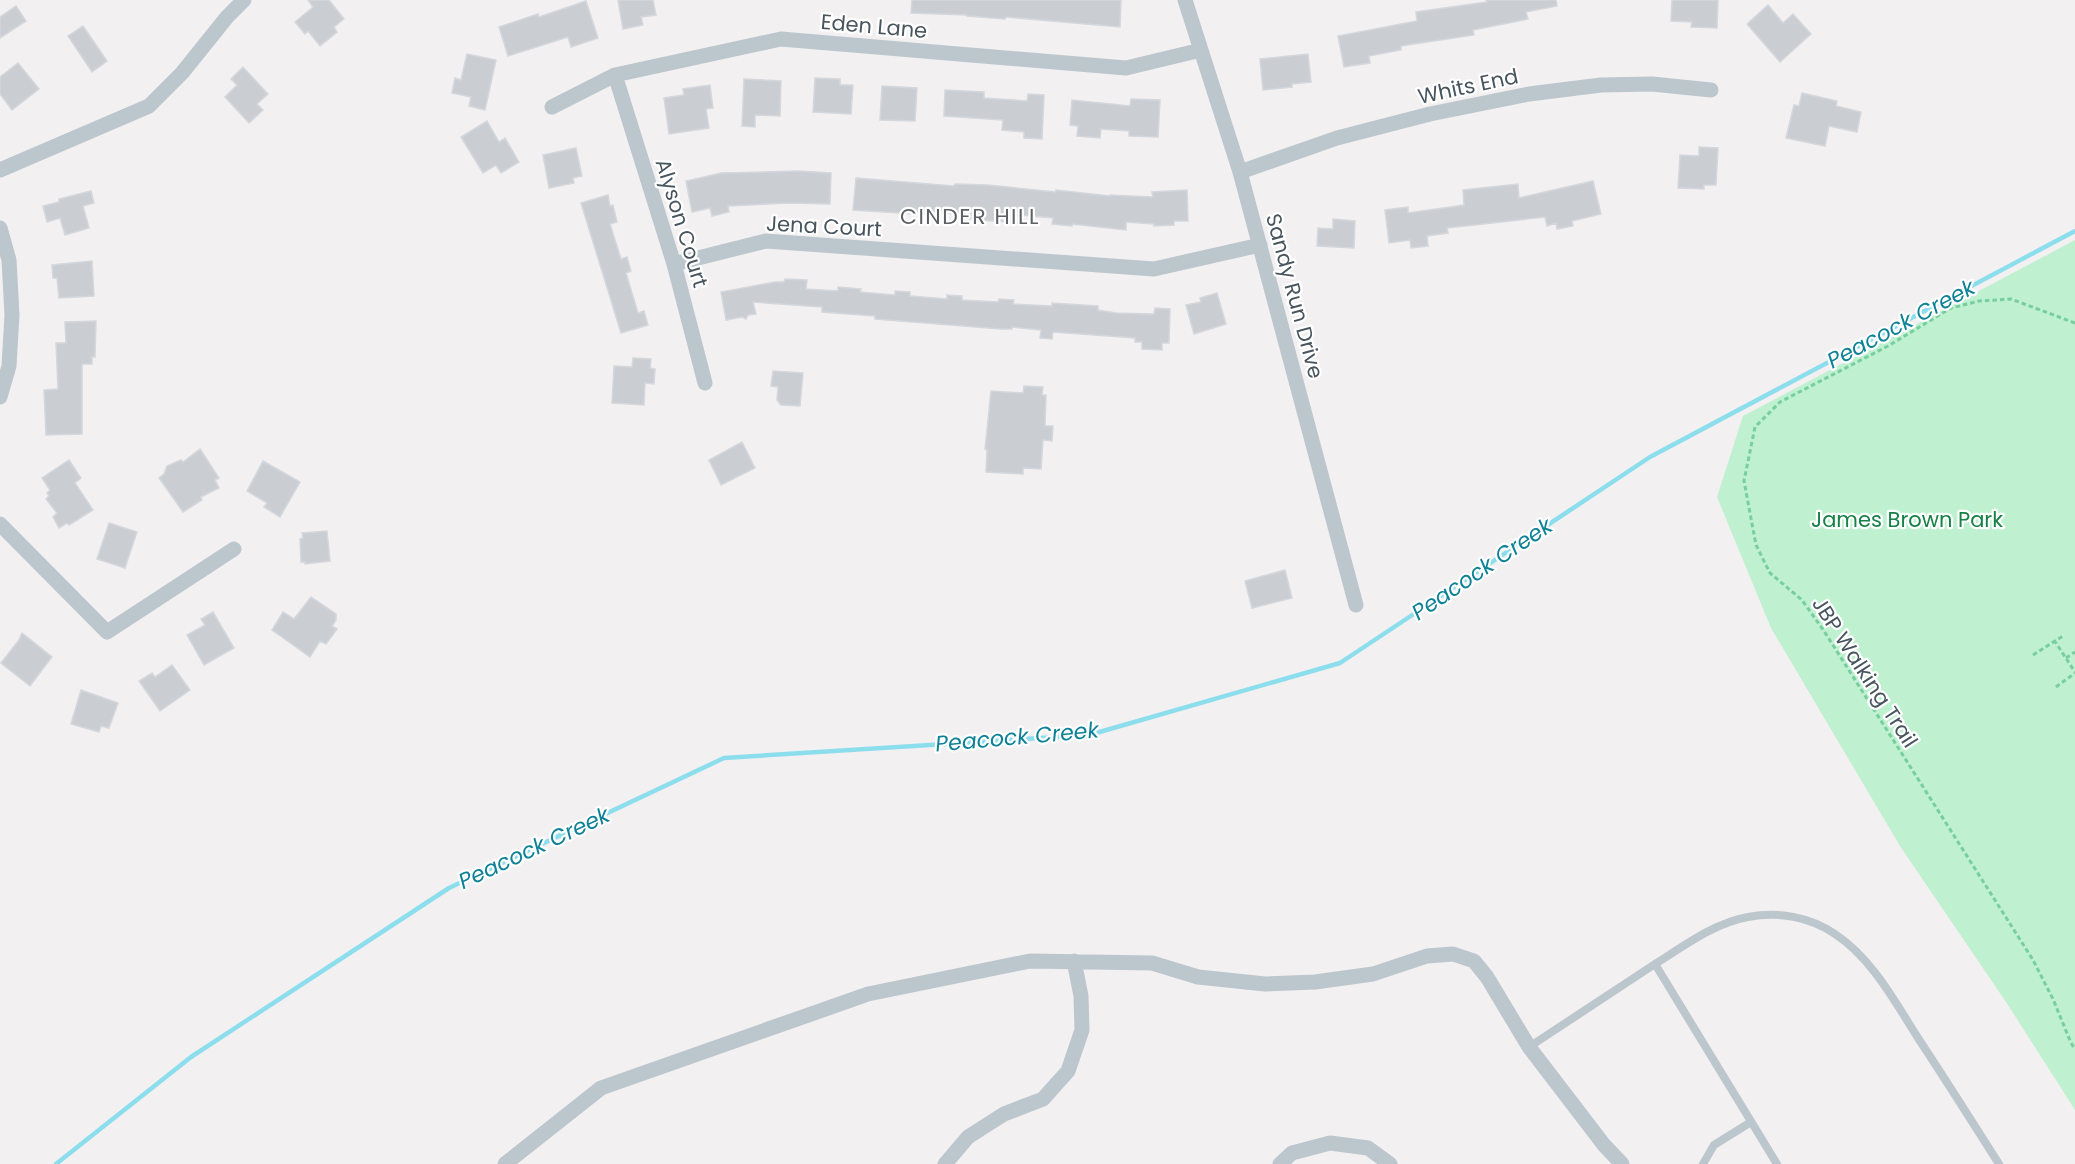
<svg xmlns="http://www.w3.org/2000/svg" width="2075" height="1164" viewBox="0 0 2075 1164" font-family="Poppins,sans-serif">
	<rect width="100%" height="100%" fill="#f3f0f1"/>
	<path fill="#bff0cf" d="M2075 240V1110L2008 1005 1900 846 1771 628 1717 497 1743 416Z"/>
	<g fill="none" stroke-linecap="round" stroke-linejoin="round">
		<path stroke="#8cdeed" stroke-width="4.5" d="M56 1164 191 1057 449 888 724 758 1089 735 1340 663 1650 457 2075 231"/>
	</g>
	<path fill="#caced3" stroke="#d4d7dc" stroke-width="1.5" d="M308 0H329L344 19 334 27 337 32 320 46 308 31 305 34 295 22 313 7Z
		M618 0H653L656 15 641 17 643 25 623 29Z
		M912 0H1121L1120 27 1006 17 1005 19 967 16V15L911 13Z
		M1486 0H1556L1557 6 1526 12 1528 19 1473 30 1474 35 1401 46V50L1369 56 1370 63 1344 67 1338 36 1417 21 1416 12 1487 2Z
		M1672 0H1718L1717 28 1691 27 1692 22 1671 21Z
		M586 1 598 38 571 47 568 37 508 56 499 27 538 14 539 17Z
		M1768 5 1783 23 1793 14 1811 34 1780 62 1747 24Z
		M16 6 26 21 0 38V17Z
		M83 26 107 61 92 72 68 36Z
		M467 54 496 60 485 110 469 106 471 97 452 93 455 78 461 80Z
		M1308 54 1311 82 1292 84V87L1263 90 1260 59Z
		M18 63 39 89 12 110 0 94V77Z
		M243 67 268 94 257 104 263 110 249 123 225 97 237 85 231 79Z
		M815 78 840 79V85H853L851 114 813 112Z
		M744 79 781 81 780 116 755 115V127L742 126Z
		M710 85 713 108 706 109 709 128 669 134 664 98 684 95 683 89Z
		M882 86 917 88 915 121 880 120Z
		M945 90 984 92V98L1027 101 1028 94 1044 95 1042 139 1024 138V132L1002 130 1003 120 944 116Z
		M1802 93 1837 101 1836 106 1861 112 1857 132 1829 126 1825 146 1786 138 1794 105 1799 106Z
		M1131 99 1160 100 1158 137 1129 136V131L1101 129 1100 138 1077 136 1078 126 1070 125 1072 100 1130 106Z
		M487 121 499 142 505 138 519 162 501 173 496 165 483 173 461 137Z
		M1699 147 1718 148 1716 185H1704V189L1678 188 1680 155 1699 156Z
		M576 148 582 176 573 178 574 183 549 188 543 155Z
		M799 171 831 173 830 204 789 203 728 206 729 212 712 216 710 208 692 212 686 181 721 173Z
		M856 178 954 186 955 184 988 185 1056 192V190L1110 196V195L1153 197 1152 192 1187 190 1188 221H1174V225L1154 226V224L1126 222V230L1072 224V226L1052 224 1053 218 1019 215 1018 223 968 219V214L931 212 930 215 853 210Z
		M1593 181 1601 214 1572 221 1573 226 1557 229 1556 223 1547 226 1545 217 1447 228 1448 233 1427 236 1428 246 1411 248 1410 240 1389 243 1385 210 1408 207V213L1464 205 1463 190 1518 184 1519 198Z
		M91 191 94 203 83 206 89 228 65 235 60 218 47 222 43 206 59 202V199Z
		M608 195 610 206 613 205 617 222 610 224 621 259 627 257 631 271 626 273 638 313 644 311 648 325 621 333 581 203Z
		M1333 219 1355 221 1354 248 1317 246 1318 228 1333 229Z
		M92 261 94 296 59 298 57 278H53L52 265Z
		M785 279 807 280 806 289 838 291V287L861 289 860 292 895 295V291L910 292V296L947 299V295L962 296V300L998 302 999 299 1014 300 1013 304 1052 306V303L1098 306V310L1116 313 1154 314 1155 308 1170 309 1169 343H1162V350L1142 349V342H1135V338L1053 332 1052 339 1040 338 1041 330 1012 327V329H1001L875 319V316L822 312V307L753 302 756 314 748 315 746 319 742 317 726 320 721 292 775 282H784Z
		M1217 293 1226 324 1194 334 1186 305 1201 302 1200 298Z
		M96 321 95 357H92V364H82V434L46 435 44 390 58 389 56 343H66L65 322Z
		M633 358 651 359 650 368 655 369 654 384 645 383 644 405 612 403 614 366 632 367Z
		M773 371 803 373 800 406 781 405 777 400 778 387 771 386Z
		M1024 386 1043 387 1042 395H1046L1045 426H1053L1052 441 1043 440 1041 469 1023 468V474L986 472 987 450 985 449 991 391 1023 393Z
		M742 442 755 468 721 485 709 460Z
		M200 449 219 478 215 480 219 488 201 497 202 500 183 512 159 478 164 474 167 466 181 460 183 462Z
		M69 460 81 478 75 483 93 510 69 525 67 523 59 528 53 517 57 513 46 499 49 496 47 493 50 490 42 478Z
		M263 461 300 482 280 517 264 507 267 503 247 491Z
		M109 523 137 532 125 568 97 559Z
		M327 531 330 561 305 564V562H301L300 539 303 538 302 533Z
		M1285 570 1292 598 1252 608 1245 581Z
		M311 597 336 614V620L332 626 337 629 326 644 320 641 310 657 272 630 283 612 294 619Z
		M213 612 234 648 204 665 187 635 205 625 201 619Z
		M22 633 52 657 30 686 1 663 19 640Z
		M172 665 190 690 160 711 139 681 152 673 155 677Z
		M81 690 118 703 109 728 101 726 99 732 71 724Z"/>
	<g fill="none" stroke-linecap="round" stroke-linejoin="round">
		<path stroke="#77ce9e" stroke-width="3" stroke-dasharray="4.5 3" stroke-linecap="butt" d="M2075 323 2011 299 1979 301 1951 308 1888 346 1780 402 1755 427 1744 481 1756 545 1770 573 1802 600 1824 631 2033 960 2053 999 2071 1043 2075 1049
			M2054 640 2075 672
			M2033 655 2063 636
			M2066 658 2075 652
			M2056 687 2075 673"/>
		<path stroke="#bcc6cd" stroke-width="8" d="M1655 964C1684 946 1714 923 1748 917 1778 911 1810 917 1835 934 1873 959 1896 1004 1920 1041 1947 1082 1973 1123 1999 1164
			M1529 1047 1655 964 1777 1164
			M1703 1164 1714 1145 1751 1122"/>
		<path stroke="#bcc6cd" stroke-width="15" d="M1185 0 1240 172 1356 605
			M615 75 674 264 705 383
			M552 107 615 75 781 39 1126 68 1201 50
			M0 170 149 106 182 73 227 17 244 0
			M1240 172 1337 138 1430 114 1529 94 1601 85 1652 84 1711 90
			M0 228 9 260 12 315 9 366 0 397
			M674 264 766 241 1154 269 1260 245
			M0 524 107 632 234 549
			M505 1164 601 1088 868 994 1030 961 1152 963 1198 977 1265 984 1315 982 1373 974 1427 956 1453 954 1474 961 1487 977 1529 1047 1604 1145 1622 1164
			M945 1164 968 1137 1004 1114 1043 1099 1068 1071 1082 1030 1081 996 1074 961
			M1280 1164 1292 1153 1330 1143 1368 1148 1390 1164"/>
	</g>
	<g text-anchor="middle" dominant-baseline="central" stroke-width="4.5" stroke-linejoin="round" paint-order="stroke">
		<g font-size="21" fill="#48555e" stroke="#fff">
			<text transform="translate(874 26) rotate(5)">Eden Lane</text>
			<text transform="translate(1468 86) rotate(-12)">Whits End</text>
			<text transform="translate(682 223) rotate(73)">Alyson Court</text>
			<text transform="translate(824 226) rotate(3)">Jena Court</text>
			<text transform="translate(1295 296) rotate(75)">Sandy Run Drive</text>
			<text transform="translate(1865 672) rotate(57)">JBP Walking Trail</text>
		</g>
		<g font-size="21" fill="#178146" stroke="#fff">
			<text x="1907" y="519">James Brown Park</text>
		</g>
		<g font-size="22" letter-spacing="1.5" fill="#5d6165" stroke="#fff">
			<text x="970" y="216">CINDER HILL</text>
		</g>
		<g font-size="22" font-style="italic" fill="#0d8196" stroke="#fff">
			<text transform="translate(1901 324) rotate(-28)">Peacock Creek</text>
			<text transform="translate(1482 569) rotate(-34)">Peacock Creek</text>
			<text transform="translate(1017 737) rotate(-5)">Peacock Creek</text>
			<text transform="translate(534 848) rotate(-25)">Peacock Creek</text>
		</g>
	</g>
</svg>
